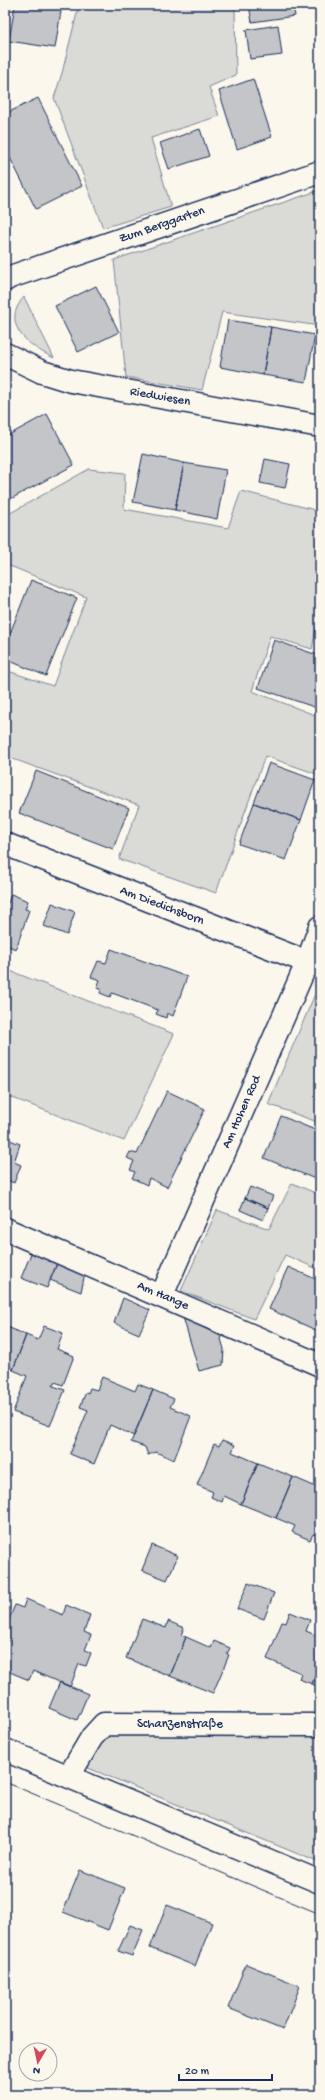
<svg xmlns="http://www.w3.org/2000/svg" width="325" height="2100" viewBox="0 0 325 2100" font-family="'Gochi Hand',sans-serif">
	<rect width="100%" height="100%" fill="#fbf7ec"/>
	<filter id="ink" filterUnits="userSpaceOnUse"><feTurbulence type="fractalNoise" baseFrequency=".025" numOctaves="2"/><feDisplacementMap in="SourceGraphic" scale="8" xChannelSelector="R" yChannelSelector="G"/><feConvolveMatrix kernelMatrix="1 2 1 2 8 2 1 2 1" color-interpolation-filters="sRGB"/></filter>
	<g filter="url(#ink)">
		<path fill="#dadad7" stroke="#7a849a" d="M79 5H235L236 75 209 87 219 116 151 138 171 207 103 228 54 98 62 73Z
			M320 190V326L222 312 202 390 126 377 114 260Z
			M24 297 54 358C28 346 0 324 24 297Z
			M89 469 125 473 124 509 228 528 241 491 315 510 320 516V609L312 649 270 636 252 691 320 717V775L265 756 216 893 119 859 139 805 5 756V670L53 686 86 597 5 564V516Z
			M5 969 174 1034 124 1141 5 1095Z
			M318 987H320V1123L268 1104Z
			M292 1183 320 1195V1270L285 1255 254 1319 181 1291 217 1210 269 1229Z
			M108 1728 320 1730V1863L81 1765Z"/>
		<path fill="#c3c5c9" stroke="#1b2f5e" d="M15 5H62L55 48 9 41Z
			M249 5H293L295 16 252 22Z
			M278 25 282 55 250 59 246 30Z
			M253 79 272 137 237 149 219 91Z
			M38 98 82 186 36 209 5 148V114Z
			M200 129 209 156 169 169 160 143Z
			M96 286 119 332 78 352 55 306Z
			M228 320 271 327 263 375 220 367Z
			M271 327 315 335 306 382 263 375Z
			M47 414 74 465 5 502V437Z
			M143 454 184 463 175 510 133 502Z
			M265 459 290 464 285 488 260 483Z
			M184 463 226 470 217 519 175 510Z
			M31 580 77 598 46 676 5 659V646Z
			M274 640 320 656V709L258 688Z
			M269 763 315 780 301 820 254 803Z
			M36 771 129 808 113 849 19 813Z
			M254 803 301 820 286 860 239 844Z
			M11 894 28 901 25 909 29 910 16 949 5 945V902L8 903Z
			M52 903 75 912 67 935 44 926Z
			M111 949 187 977 173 1016 167 1013 166 1018 156 1014 158 1010 112 993 110 997 100 993 101 989 97 988 100 980 91 977 98 961 106 963Z
			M167 1091 205 1109 167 1187 149 1178 147 1185 132 1178 135 1172 130 1170 134 1161 127 1158 130 1152 137 1154Z
			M281 1116 320 1132V1181L264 1158Z
			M5 1138 20 1144 14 1162 21 1165 14 1183 7 1180 5 1184Z
			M250 1187 273 1196 268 1208 245 1198Z
			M245 1198 268 1208 263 1220 240 1210Z
			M32 1251 58 1261 47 1288 21 1278Z
			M58 1261 85 1273 81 1292 50 1280Z
			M288 1267 320 1281V1332L269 1309Z
			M123 1298 150 1310 139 1334 114 1323Z
			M183 1317 222 1337 221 1339 224 1349 223 1365 199 1371Z
			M5 1326 26 1335 13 1370 5 1366Z
			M44 1326 63 1333 57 1349 74 1356 63 1385 55 1382 53 1386 65 1390 50 1426 13 1412 27 1376 13 1370 26 1335 38 1340Z
			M102 1377 135 1391 138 1384 153 1390 134 1436 110 1425 94 1464 70 1454 88 1410 80 1407 86 1392 88 1393 90 1388 97 1390Z
			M153 1390 174 1399 170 1407 191 1416 174 1460 156 1452 148 1455 145 1447 131 1442Z
			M222 1440 235 1445 232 1452 258 1463 241 1504 224 1496 222 1502 211 1497 213 1492 197 1485 214 1444 219 1446Z
			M258 1463 293 1477 276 1518 241 1504Z
			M293 1477 316 1487 320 1479V1536L313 1534 310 1540 292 1532 295 1526 276 1518Z
			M152 1545 178 1556 167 1580 142 1570Z
			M248 1583 274 1593 264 1619 237 1609Z
			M26 1599 63 1615 66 1605 90 1615 84 1632 91 1635 85 1650 91 1653 86 1666 79 1664 70 1687 33 1671 29 1680 5 1670V1629L15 1605 23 1608Z
			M290 1612 310 1620 306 1631 320 1637V1664L312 1684 299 1679 301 1673 267 1659 282 1622 286 1623Z
			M142 1619 166 1628 168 1621 184 1628 181 1635 186 1637 170 1676 126 1658Z
			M186 1637 211 1648 214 1641 230 1648 227 1654 229 1655 213 1693 170 1676Z
			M320 1664V1687L312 1684Z
			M60 1682 88 1694 77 1720 49 1708Z
			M80 1870 125 1888 108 1930 63 1912Z
			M167 1905 212 1923 195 1966 150 1948Z
			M130 1925 143 1930 132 1956 118 1951Z
			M246 1964 300 1986 283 2030 228 2008Z"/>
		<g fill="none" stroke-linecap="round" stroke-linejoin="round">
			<defs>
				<path id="street" d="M5 280 10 277 320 172
					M5 354 42 372 71 381 320 426
					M5 844 320 967
					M5 1229 320 1365
					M162 1295 307 963 320 927
					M69 1776 92 1737 104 1724 320 1725"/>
				<path id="secondary" d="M5 1750 320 1882"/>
			</defs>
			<use href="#street" stroke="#1b2f5e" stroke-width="25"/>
			<use href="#secondary" stroke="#1b2f5e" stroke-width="25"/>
			<use href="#street" stroke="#fbf7ec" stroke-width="22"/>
			<use href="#secondary" stroke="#fbf7ec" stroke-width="22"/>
			<path stroke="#1b2f5e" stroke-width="1" d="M5 1782 320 1914"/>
		</g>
	</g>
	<g text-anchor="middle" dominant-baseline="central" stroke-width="3" stroke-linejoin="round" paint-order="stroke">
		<g font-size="13" fill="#1b2f5e" stroke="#fbf7ec">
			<text transform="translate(162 225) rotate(-19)">Zum Berggarten</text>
			<text transform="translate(160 397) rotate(10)">Riedwiesen</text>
			<text transform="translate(162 906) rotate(21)">Am Diedichsborn</text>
			<text transform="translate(242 1112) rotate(-66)">Am Hohen Rod</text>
			<text transform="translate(163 1296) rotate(23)">Am Hange</text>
			<text x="180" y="1724">Schanzenstraße</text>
		</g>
	</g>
	<rect width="325" height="2100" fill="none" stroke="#fbf7ec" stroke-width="20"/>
	<rect x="10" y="10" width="305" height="2080" fill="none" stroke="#1b2f5e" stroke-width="1.5" filter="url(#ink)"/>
	<g transform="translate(38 2062) rotate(189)"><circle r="19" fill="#fbf7ec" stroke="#a1a7b3"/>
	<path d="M0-3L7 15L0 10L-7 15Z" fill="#d1495b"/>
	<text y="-6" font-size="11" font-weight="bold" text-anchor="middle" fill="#1b2f5e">N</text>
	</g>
	<path d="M179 2074v6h93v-6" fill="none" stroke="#1b2f5e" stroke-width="2"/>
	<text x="185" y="2074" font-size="12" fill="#1b2f5e" stroke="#fbf7ec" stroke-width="3" paint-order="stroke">20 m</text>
</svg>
